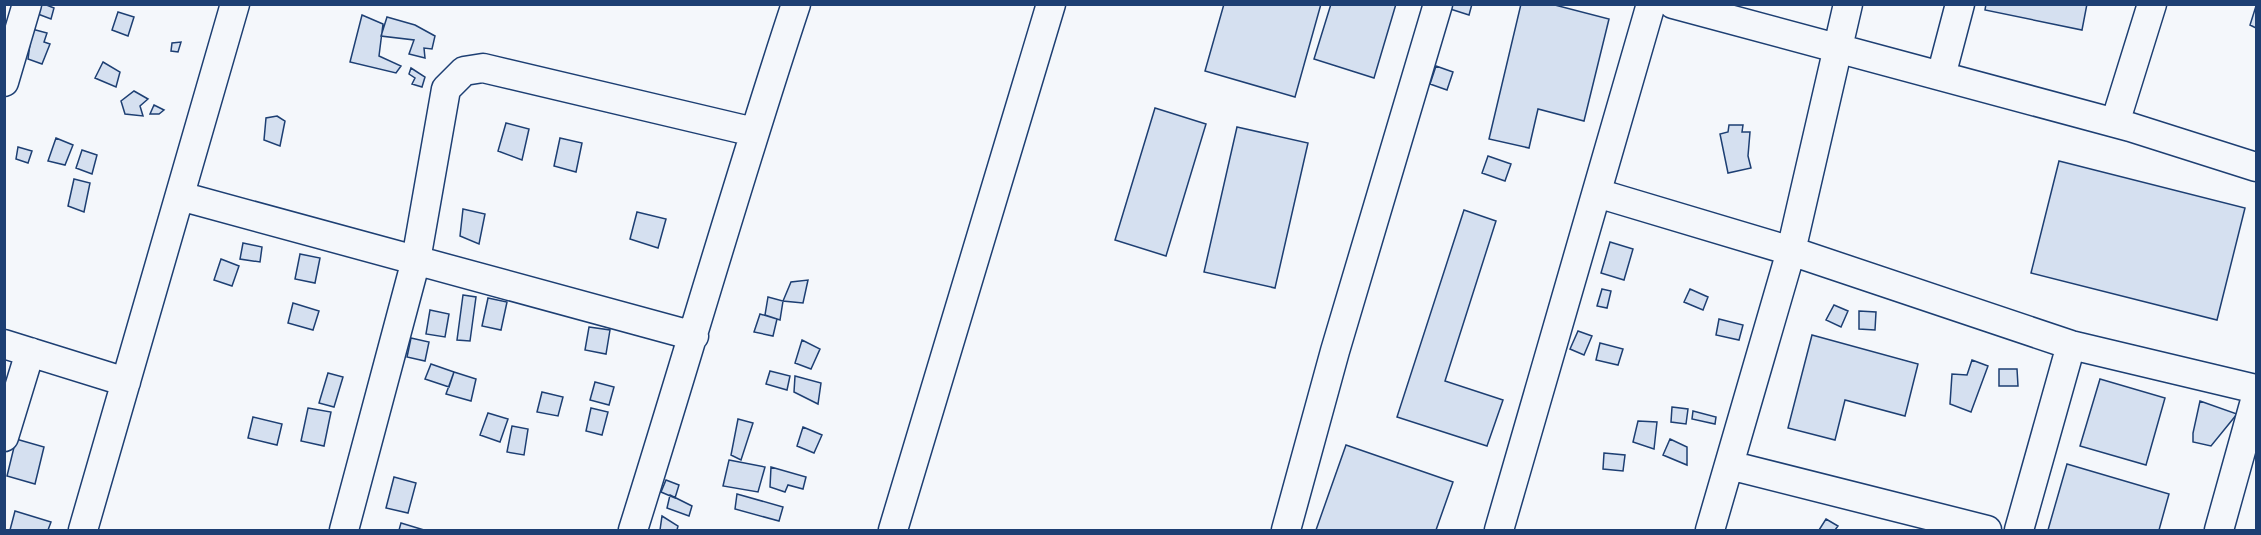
<svg xmlns="http://www.w3.org/2000/svg" width="2261" height="535" viewBox="0 0 2261 535" font-family="Montserrat,sans-serif">
	<rect width="100%" height="100%" fill="#f4f7fb"/>
	<path fill="#d5e0f0" stroke="#1d3f73" stroke-width="1.5" d="M32 4H44L54 8 51 19 30 11Z
		M1224 4H1321L1295 97 1205 71Z
		M1331 4H1396L1374 78 1314 59Z
		M1445 4H1472L1469 15 1444 7Z
		M1521 4H1551L1609 19 1584 121 1538 109 1529 148 1489 139Z
		M1986 4H2087L2082 30 1985 10Z
		M2256 6V28L2250 25Z
		M118 12 134 17 128 36 112 30Z
		M362 15 383 24 379 56 401 66 396 73 350 62Z
		M387 17 415 25 435 36 432 49 424 48 425 58 409 54 414 40 381 36Z
		M32 29 47 33 44 42 50 44 42 64 28 59Z
		M181 42 178 52 171 51 172 43Z
		M103 62 120 72 116 87 95 78Z
		M1436 66 1453 72 1447 90 1430 84Z
		M411 68 425 77 422 87 412 84 415 78 409 74Z
		M134 91 148 99 140 106 143 116 125 114 121 101Z
		M154 105 164 110 159 114H150Z
		M1155 108 1206 124 1166 256 1115 240Z
		M277 116 285 121 280 146 264 140 266 118Z
		M506 123 529 129 522 160 498 151Z
		M1729 125H1743L1742 132H1750L1748 156 1751 168 1728 173 1720 134 1728 132Z
		M1237 127 1308 143 1275 288 1204 272Z
		M56 138 73 145 65 165 48 161Z
		M560 138 582 143 576 172 554 166Z
		M18 147 32 151 28 163 16 159Z
		M82 150 97 155 92 174 76 168Z
		M1488 156 1511 164 1505 181 1482 173Z
		M2059 161 2245 208 2217 320 2031 273Z
		M74 179 90 183 84 212 68 206Z
		M463 209 485 214 479 244 460 236Z
		M1464 210 1496 221 1445 381 1503 400 1487 446 1397 417Z
		M637 212 666 219 658 248 630 239Z
		M1610 242 1633 249 1624 280 1601 273Z
		M243 243 262 247 260 262 240 259Z
		M300 254 320 258 315 283 295 279Z
		M221 259 239 266 232 286 214 280Z
		M808 280 803 303 783 301 791 282Z
		M1602 289 1611 291 1607 308 1597 306Z
		M1690 289 1708 297 1703 310 1684 302Z
		M463 295 476 297 470 341 457 340Z
		M768 297 783 301 780 320 765 315Z
		M488 298 507 302 501 330 482 326Z
		M293 303 319 311 313 330 288 323Z
		M1834 305 1848 311 1841 327 1826 320Z
		M430 310 449 314 445 337 426 334Z
		M1859 311 1876 312 1875 330 1859 329Z
		M760 314 777 319 773 336 754 332Z
		M1719 319 1743 325 1739 340 1716 335Z
		M589 327 610 330 606 354 585 350Z
		M1578 331 1592 336 1584 355 1570 349Z
		M1812 335 1918 364 1905 416 1845 400 1835 440 1788 428Z
		M411 338 429 342 425 361 407 357Z
		M802 340 820 349 811 369 795 363Z
		M1600 343 1623 349 1618 365 1596 360Z
		M1972 360 1988 366 1971 412 1950 404 1952 374 1967 375Z
		M431 364 454 372 449 387 425 379Z
		M1999 369H2017L2018 386H1999Z
		M770 371 790 376 787 390 766 384Z
		M454 372 476 379 471 401 446 394Z
		M328 373 343 377 334 407 319 403Z
		M795 376 821 383 818 404 794 392Z
		M2100 379 2165 398 2146 465 2080 446Z
		M595 382 614 387 609 405 590 400Z
		M542 392 563 397 558 416 537 412Z
		M2200 401 2237 414 2211 446 2193 442V433Z
		M1672 407 1688 409 1686 424 1671 422Z
		M308 408 331 412 324 446 301 441Z
		M591 408 608 412 602 435 586 431Z
		M1693 411 1716 417 1715 424 1692 419Z
		M488 413 508 419 500 442 480 435Z
		M253 417 282 424 277 445 248 438Z
		M738 419 753 423 741 460 731 455Z
		M1638 421 1657 422 1654 449 1633 442Z
		M512 426 528 429 524 455 507 452Z
		M803 427 822 435 814 453 797 446Z
		M16 439 44 447 35 484 7 476Z
		M1670 439 1687 447V465L1663 455Z
		M1346 445 1453 482 1436 530H1316Z
		M1604 453 1625 455 1623 471 1603 469Z
		M729 460 765 467 758 492 723 486Z
		M2067 464 2169 494 2159 530H2048Z
		M771 467 806 477 803 489 788 485 785 492 770 487Z
		M394 477 416 483 408 513 386 508Z
		M666 480 679 485 675 498 661 492Z
		M737 494 783 507 779 521 735 509Z
		M670 495 692 506 689 516 667 508Z
		M15 511 51 522 48 530H10Z
		M662 516 678 526 677 530H660Z
		M1826 519 1838 526 1835 530H1819Z
		M401 523 424 530H399Z"/>
	<g fill="none" stroke-linecap="round" stroke-linejoin="round">
		<defs>
			<path id="street" d="M1673 4 2130 127 2256 167
				M1941 76 1960 4
				M4 82 27 4
				M2115 123 2152 4
				M1597 193 1791 251 2071 345 2256 389
				M180 196 694 336
				M4 344 126 382
				M4 437 30 352
				M1729 465 1987 530
				M83 530 235 4
				M344 530 416 260 446 89 464 71 483 68 754 132
				M633 530C688 355 738 179 796 4
				M893 530 1051 4
				M1286 530 1335 351 1438 4
				M1499 530 1651 4
				M1710 530 1791 251 1848 4
				M2019 530 2071 345
				M2219 530 2256 397"/>
		</defs>
		<use href="#street" stroke="#1d3f73" stroke-width="31"/>
		<use href="#street" stroke="#f4f7fb" stroke-width="28"/>
	</g>
	<rect width="2261" height="535" fill="none" stroke="#1d3f73" stroke-width="12"/>
</svg>
